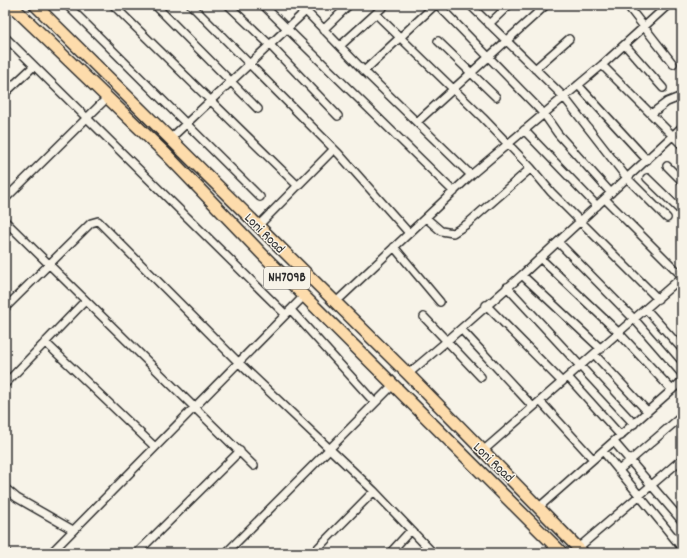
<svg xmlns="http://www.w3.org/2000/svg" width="687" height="558" viewBox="0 0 687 558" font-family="Dekko,sans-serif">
	<rect width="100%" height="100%" fill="#f7f3e8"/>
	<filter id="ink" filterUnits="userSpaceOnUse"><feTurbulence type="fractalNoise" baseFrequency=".025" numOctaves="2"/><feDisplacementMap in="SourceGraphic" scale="8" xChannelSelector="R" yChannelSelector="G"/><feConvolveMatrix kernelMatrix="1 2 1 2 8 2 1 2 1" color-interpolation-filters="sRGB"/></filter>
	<g filter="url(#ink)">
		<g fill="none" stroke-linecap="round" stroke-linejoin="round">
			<defs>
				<path id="minor" d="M67 5 260 197
					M113 5 298 186
					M155 5 258 109
					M191 5 339 154 409 233
					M228 5 269 44 338 116
					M263 5 454 192
					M300 5 364 71 471 175
					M438 5 544 114 558 134 611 193
					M470 5 564 97 627 178 667 218
					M627 5 673 64
					M376 14 483 118 531 168 551 192 658 299
					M489 24 509 5
					M323 30 349 5
					M5 37 285 314
					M438 41 496 97
					M625 45 663 88
					M340 46 385 5
					M602 65 682 145
					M535 69 569 39
					M364 71 435 5
					M578 85 647 160
					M5 93 34 66
					M651 114 667 102 682 96
					M417 122 546 5
					M524 130 597 206
					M170 139 312 5
					M667 166 682 181
					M647 178 682 212
					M5 199 107 98
					M605 199 682 276
					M426 218 441 231 453 233 467 224 531 168
					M5 221 254 466
					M258 226 334 149
					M558 242 635 320 682 374
					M394 247 440 302
					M540 258 619 333 672 390
					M522 275 601 349
					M507 287 634 424
					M336 302 471 175 602 65 668 5
					M486 305 562 382
					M5 308 91 223 98 221 238 362 374 491 433 553
					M646 309 682 349
					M291 310 375 403
					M424 317 481 377
					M461 329 533 407
					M45 342 155 447
					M594 354 647 411
					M408 374 447 341 522 275 682 127
					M568 377 621 436
					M5 384 85 301
					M540 401 593 459
					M614 442 682 521
					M484 450 682 277
					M603 451 682 548
					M619 470 682 416
					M5 488 17 498 73 530
					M538 508 682 381
					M578 548 682 459
					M5 552 7 553
					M51 553 305 295
					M137 553 240 451
					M226 553 393 385
					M313 553 374 491
					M390 553 411 530"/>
				<path id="trunk" d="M11 5 166 154 263 255 562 553
					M35 5 408 374 583 553"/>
			</defs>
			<use href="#minor" stroke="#2b2b2b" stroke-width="10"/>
			<use href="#trunk" stroke="#2b2b2b" stroke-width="14"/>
			<use href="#minor" stroke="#f7f3e8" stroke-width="7"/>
			<use href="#trunk" stroke="#fddcac" stroke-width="11"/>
		</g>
	</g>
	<g text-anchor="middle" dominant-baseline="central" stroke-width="3" stroke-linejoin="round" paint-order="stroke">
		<rect fill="#f7f3e8" stroke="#686764" stroke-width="1" x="264" y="267" width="46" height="22" rx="3"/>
		<g font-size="13" font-weight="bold" fill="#2b2b2b">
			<text x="287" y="278">NH709B</text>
		</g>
		<g font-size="14" fill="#2b2b2b" stroke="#f7f3e8">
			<text transform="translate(264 234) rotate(45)">Loni Road</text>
			<text transform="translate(493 463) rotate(44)">Loni Road</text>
		</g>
	</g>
	<rect width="687" height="558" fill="none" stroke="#f7f3e8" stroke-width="20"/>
	<rect x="10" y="10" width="667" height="538" fill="none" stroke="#2b2b2b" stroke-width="1.5" filter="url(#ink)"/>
</svg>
